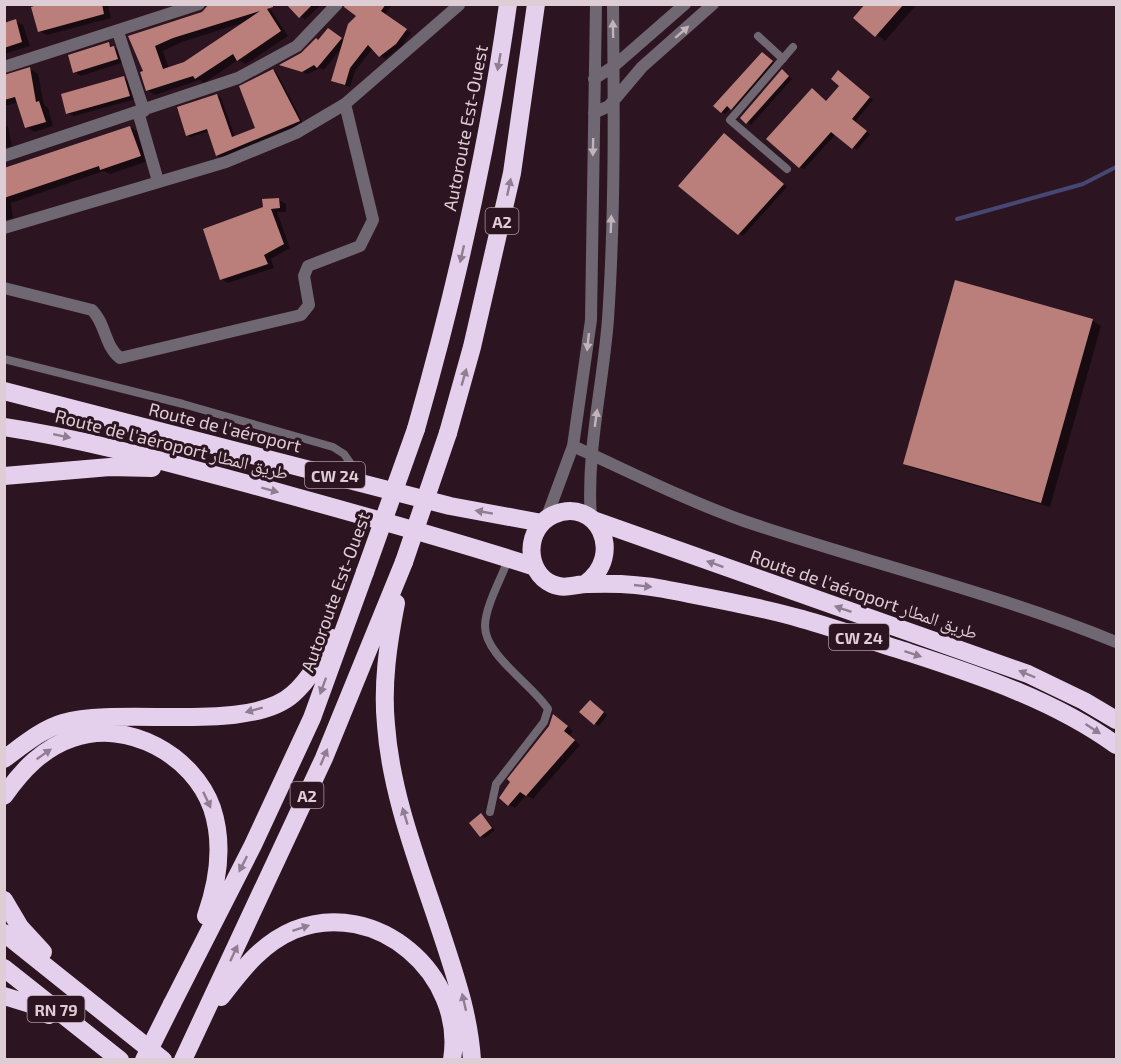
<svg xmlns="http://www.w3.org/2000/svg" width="1121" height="1064" viewBox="0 0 1121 1064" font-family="'Exo 2','Noto Naskh Arabic',sans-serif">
	<rect width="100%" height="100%" fill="#2c1521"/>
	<path fill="#0007" fill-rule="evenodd" d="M32 4H108L111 18 47 35 39 31Z
		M267 4 288 36 246 64 238 60 204 83 200 80 155 95 147 90 145 72 130 37 202 13ZM245 22 185 64 169 69 163 51 182 42Z
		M288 4H322L305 20Z
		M346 4H392L385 15 411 33 402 46 385 59 373 48 355 71 350 87 338 83 342 47 324 70 320 68 308 74 282 65 334 33 344 41 358 16Z
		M867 4H917L885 41 855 17Z
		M15 21 23 25 30 46 4 54V24Z
		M108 44 120 51 124 62 81 76 75 72Z
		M766 56 776 64 736 111 731 108 725 114 722 112Z
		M30 69 38 74 44 105 48 108 53 126 34 132 26 127 19 102 4 106V75Z
		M273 70 277 73 303 123 221 158 217 155 209 131 191 137 187 135 217 95 221 98 235 137 257 129Z
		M786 73 792 79 751 125 747 122Z
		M842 74 873 100 855 122 870 134 857 150 836 134 804 169 800 167 827 102 841 86Z
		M124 78 130 82 136 99 74 116 67 113Z
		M4 125 8 127 12 146 4 148Z
		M130 127 138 132 148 161 110 174 104 171 11 203 13 218 4 220V170Z
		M728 137 787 187 743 236 739 234Z
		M279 200 286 204V212H277L290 248 271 259 274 268 228 283 221 279 264 208Z
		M956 282 1093 321 1101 326 1050 507 913 468 905 464Z
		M594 704 607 715 599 726 595 724Z
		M554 716 573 731 569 736 580 745 533 799 526 795 515 808 509 805Z
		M481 815 495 830 485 838 481 836Z"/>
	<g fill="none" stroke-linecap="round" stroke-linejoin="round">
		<path stroke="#474774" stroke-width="4" d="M957 219 1083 184 1116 167"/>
	</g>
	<path fill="#ba7f7b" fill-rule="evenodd" d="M40 4H102L104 14 38 32 31 7Z
		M209 4H273V7L267 9 281 31 237 61 233 54 195 79 193 76 146 91 140 72 143 71 128 36 202 12ZM260 11 184 62 163 69 155 46 173 38Z
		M286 4H313L299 18Z
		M345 4H386L381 11 407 29 396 44 379 57 368 45 350 68 345 85 331 81 348 24 356 16 344 7Z
		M865 4H904L875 37 853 18Z
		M16 19 22 42 4 48V23Z
		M328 28 342 38 317 68 314 65 302 72 279 65 301 53 316 38 318 40Z
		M109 42 110 47 114 46 118 59 73 73 68 55Z
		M762 52 773 61 731 110 727 106 721 113 713 106Z
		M30 67 36 102 39 101 46 122 25 128 15 97 4 100V75Z
		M273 69 300 121 216 156 207 129 186 136 177 107 217 94 232 137 255 128 239 86Z
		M782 69 789 76 746 124 740 118Z
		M838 70 870 97 852 119 867 131 852 149 831 132 799 168 766 139 812 88 826 101 839 86 831 79Z
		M124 76 130 96 66 114 61 94Z
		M130 126 141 156 100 170 99 166 4 198V168Z
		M724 133 784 184 738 235 678 186Z
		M279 198 280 208 271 209 284 244 264 255 268 264 220 280 203 229 263 207 262 199Z
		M955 280 1093 319 1041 503 903 464Z
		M590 700 604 712 594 725 579 712Z
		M553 714 568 726 564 731 575 740 526 796 520 792 508 806 499 798 510 782 507 779 549 726Z
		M481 813 492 828 480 837 469 823Z"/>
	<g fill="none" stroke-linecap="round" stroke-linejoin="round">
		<path stroke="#6f6772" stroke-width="8" d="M758 36 783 59
			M787 169 730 120 793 47
			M4 359 183 404 333 447 344 454 363 481
			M490 812 496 784 544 722 548 709C532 684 484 655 485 625 486 605 501 579 508 560"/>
		<path stroke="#6f6772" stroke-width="12" d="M118 32 144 111
			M4 67 199 4
			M594 79 614 66 685 4
			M138 112 158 181
			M594 113 609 106 642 67 713 4
			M4 156 238 78 297 46 337 4
			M4 228 226 162 296 133 345 104 459 5
			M4 288 92 310C106 324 104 345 120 358L301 315 309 305 304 276 308 266 360 246 373 220 345 104
			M573 446C630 472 685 500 744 521 868 563 996 593 1116 642
			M546 519 573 446 591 320 596 4
			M591 519C586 451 603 386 608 319 615 215 614 109 613 4"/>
		<path stroke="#e4d0ec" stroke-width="18" d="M4 391 450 506 542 523
			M4 427C90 440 173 464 256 486 350 512 443 537 535 567
			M416 429C456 289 488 148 508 4
			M448 433 472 347 512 173 536 4
			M4 476 110 467 152 468
			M593 520 1028 674 1084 701 1116 720
			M585 584C626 555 597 495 553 515 525 528 524 571 552 584 565 590 575 584 588 584 613 583 639 584 664 589 710 598 757 606 802 619 838 629 874 642 910 653 981 676 1055 701 1116 745
			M396 603C388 644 382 684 386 725 391 795 419 865 441 932 455 975 469 1014 472 1060
			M4 759C22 746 42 729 63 723 122 706 249 734 293 694 310 679 321 658 332 638
			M4 796C22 770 43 748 73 738 128 719 193 755 212 808 224 844 218 882 206 916
			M4 900 20 927 43 952
			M4 933 163 1060
			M4 968 120 1060
			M4 996 30 1004 49 1015
			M221 997C242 970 261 944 294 930 376 897 466 974 452 1060
			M172 1004 253 845 312 718 365 572
			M183 1060 324 758 404 562"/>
		<path stroke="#e4d0ec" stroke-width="18" d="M404 562 448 433
			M365 572 416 429
			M144 1060 172 1004"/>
	</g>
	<defs><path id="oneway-solid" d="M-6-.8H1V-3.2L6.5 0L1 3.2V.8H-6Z" transform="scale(1.5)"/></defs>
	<g fill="#c3b4bc">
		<use href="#oneway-solid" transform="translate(613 29) rotate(-91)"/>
		<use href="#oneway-solid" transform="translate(682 32) rotate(-41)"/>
		<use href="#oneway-solid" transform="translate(593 147) rotate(91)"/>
		<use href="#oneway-solid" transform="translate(611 224) rotate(-88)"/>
		<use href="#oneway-solid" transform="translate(588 342) rotate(96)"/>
		<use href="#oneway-solid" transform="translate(596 418) rotate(-82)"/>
	</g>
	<g fill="#917c91">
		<use href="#oneway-solid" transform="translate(499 62) rotate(100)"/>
		<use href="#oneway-solid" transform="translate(509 187) rotate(-78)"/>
		<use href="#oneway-solid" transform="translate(462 254) rotate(103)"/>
		<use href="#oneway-solid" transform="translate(464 377) rotate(-74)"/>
		<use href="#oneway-solid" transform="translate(62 436) rotate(12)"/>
		<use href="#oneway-solid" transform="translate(270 490) rotate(15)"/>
		<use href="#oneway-solid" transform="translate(484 512) rotate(-170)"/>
		<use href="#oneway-solid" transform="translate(715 564) rotate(-160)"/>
		<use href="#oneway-solid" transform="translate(643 586) rotate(6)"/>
		<use href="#oneway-solid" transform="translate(843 609) rotate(-161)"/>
		<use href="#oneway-solid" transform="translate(913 654) rotate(18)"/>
		<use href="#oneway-solid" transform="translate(1027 674) rotate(-157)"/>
		<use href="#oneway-solid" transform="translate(323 686) rotate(110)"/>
		<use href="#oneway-solid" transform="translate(254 710) rotate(165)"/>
		<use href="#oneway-solid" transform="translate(1093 729) rotate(33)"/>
		<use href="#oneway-solid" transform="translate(44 754) rotate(-35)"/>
		<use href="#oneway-solid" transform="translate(324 757) rotate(-67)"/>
		<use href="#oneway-solid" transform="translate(207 800) rotate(65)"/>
		<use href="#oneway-solid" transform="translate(405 816) rotate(-107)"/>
		<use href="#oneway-solid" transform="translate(243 864) rotate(117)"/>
		<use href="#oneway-solid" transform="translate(301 928) rotate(-18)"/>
		<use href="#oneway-solid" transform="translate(234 953) rotate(-65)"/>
		<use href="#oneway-solid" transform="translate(464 1002) rotate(-103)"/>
	</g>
	<g text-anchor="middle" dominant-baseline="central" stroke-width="6" stroke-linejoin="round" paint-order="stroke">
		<g fill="#2c1521" stroke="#a9969f" stroke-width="1.5">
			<rect x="485.5" y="208" width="33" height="26" rx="4.5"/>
			<rect x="305" y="462" width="60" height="26" rx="4.5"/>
			<rect x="829" y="624" width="60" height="26" rx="4.5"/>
			<rect x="290.5" y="782" width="33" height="26" rx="4.5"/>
			<rect x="27.5" y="996" width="57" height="26" rx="4.5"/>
		</g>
		<g font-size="16" font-weight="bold" fill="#dfcdd5">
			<text x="502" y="221">A2</text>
			<text x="335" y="475">CW 24</text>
			<text x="859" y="637">CW 24</text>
			<text x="307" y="795">A2</text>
			<text x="56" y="1009">RN 79</text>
		</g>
		<g font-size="18" fill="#dfcdd5" stroke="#2c1521">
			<text transform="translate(465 128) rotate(-79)">Autoroute Est-Ouest</text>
			<text transform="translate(225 427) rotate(14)">Route de l'aéroport</text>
			<text transform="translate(172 444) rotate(14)">Route de l'aéroport طريق المطار</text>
			<text transform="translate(335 592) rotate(-70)">Autoroute Est-Ouest</text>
			<text transform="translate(864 594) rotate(19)">Route de l'aéroport طريق المطار</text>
		</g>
	</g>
	<rect width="1121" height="1064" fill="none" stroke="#dfcdd5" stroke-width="12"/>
</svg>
